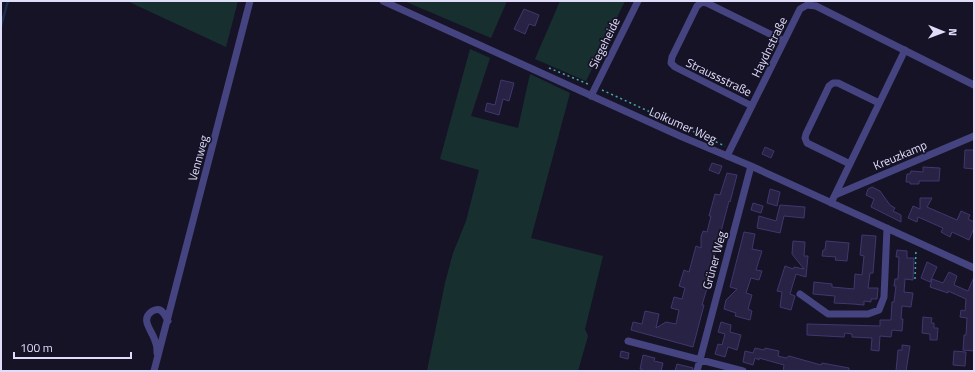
<svg xmlns="http://www.w3.org/2000/svg" width="975" height="372" viewBox="0 0 975 372" font-family="'Titillium Web',sans-serif">
	<rect width="100%" height="100%" fill="#161327"/>
	<path fill="#17302f" d="M127 1H238L226 47Z
		M404 1H507L491 38Z
		M560 1H625L586 81 535 59Z
		M470 49 490 58 471 116 518 128 530 74 570 93 531 238 603 256 585 329 588 336 578 371H427L445 283 453 253 466 221 479 170 440 159Z"/>
	<g fill="none" stroke-linecap="round" stroke-linejoin="round">
		<path stroke="#182d4b" stroke-width="2.5" d="M1 26 8 1"/>
	</g>
	<path fill="#282245" stroke="#41376e" d="M524 9 539 15 535 26 529 24 525 34 514 29Z
		M501 80 514 83 509 101 503 99 499 115 485 111 487 103 495 105Z
		M765 147 774 151 771 158 762 154Z
		M965 150H974V169L964 168Z
		M712 163 722 166 719 174 709 170Z
		M923 167 940 168 939 181H919V184H910V182H906L907 174H910L911 171 923 172Z
		M727 173 737 175 730 202 729 201 710 274 711 275 702 305H704L693 347 631 330 633 322 642 324 645 311 659 314 656 328 666 322 676 324 679 310 671 308 674 297 682 299 685 288 679 286 684 270 689 272 696 246 701 248V237L703 231 707 232 711 216H709L715 194 720 195Z
		M872 187 880 191 890 205 895 208 893 211 901 215V222L871 207 874 199 866 195 868 189Z
		M770 189 780 192 777 206 767 203Z
		M920 198H932L927 207 957 220 961 211 970 215 968 219 974 222V228L969 240 952 232 950 237 941 232 943 228 918 217 917 222 908 218 913 206 920 209Z
		M753 203 763 206 761 213 751 210Z
		M780 205 805 207 804 218 784 216 780 233 757 228 759 216 776 221Z
		M744 232 755 234 752 249 762 251 756 270 762 271 759 280 751 278 746 293 752 295 748 309 752 311 750 320 735 316 736 313 724 309 726 300 737 289 730 287Z
		M862 235 876 236 873 273H870L868 288H878L877 299H871V302L864 301V305L853 304 834 303 835 296 813 294 814 282 832 284V287L854 289 855 274 862 275 864 256 860 255Z
		M793 241 805 242 804 256H808L806 277 796 274 790 294 795 296 791 310 780 307 782 292 777 291 785 266 793 269 794 267 804 269 792 254Z
		M826 241 849 243 847 261 835 260 836 257 822 256 823 250H825Z
		M897 250 907 251V258H914L913 280 905 279 904 292 913 293 911 307 902 306 901 319H903L902 331 892 330 891 337 880 336 879 351 871 350 872 338 852 337V334L845 333 844 337 807 335V324L880 326V320H891L892 302H894L896 286H894L895 279H898L899 257H896Z
		M927 262 937 267 930 282 921 278Z
		M949 272 957 276 954 285 968 291 974 277V351L963 350 964 335H966L967 318 960 317 961 310 965 311 966 299 948 291V293L930 287 932 279 943 283Z
		M923 317 932 318 931 323H934V328H938L937 340H930V334L922 333Z
		M721 322 731 325 730 332 741 335 737 350 728 347 725 357 715 354 718 344 722 345 725 334 718 332Z
		M902 345 910 346 906 371H896L898 350H902Z
		M755 348 764 350 765 348 779 351 778 356 786 358 789 356 821 365 822 363 849 368V371H783L784 365 759 358V360L755 358 753 365 743 362 745 351 753 353Z
		M621 351 629 353 628 359 620 357Z
		M954 351 966 352 965 366 953 365Z
		M643 355 655 358 654 361 663 363 661 371H641L642 369H640Z
		M677 364 693 368 692 371H675Z"/>
	<g fill="none" stroke-linecap="round" stroke-linejoin="round">
		<path stroke="#40aca3" stroke-width="1.5" stroke-dasharray="2 3" stroke-linecap="butt" d="M549 68 588 84
			M602 90 725 146
			M915 279 916 249"/>
		<path stroke="#454480" stroke-width="7" d="M383 1 680 136 751 166 974 268
			M591 96 638 1
			M752 106 675 67 671 63 672 57 697 6 702 2 707 3 784 41
			M727 156 800 9 807 5 816 6 974 85
			M850 164 807 143 805 138 806 134 829 86 833 83H838L879 103
			M835 195 974 136
			M831 203 905 50
			M800 294 828 314H868L879 310 884 297 887 228
			M628 341 743 371
			M157 353C157 349 157 345 155 341 153 332 140 320 151 312 153 310 158 309 160 310 164 312 166 317 168 321
			M154 371 250 1
			M697 371 751 166"/>
	</g>
	<g text-anchor="middle" dominant-baseline="central" stroke-width="3.5" stroke-linejoin="round" paint-order="stroke">
		<g font-size="12" fill="#e0ddfb" stroke="#161327">
			<text transform="translate(604 43) rotate(-64)">Siegeheide</text>
			<text transform="translate(769 47) rotate(-64)">Haydnstraße</text>
			<text transform="translate(719 77) rotate(26)">Straussstraße</text>
			<text transform="translate(683 125) rotate(24)">Loikumer Weg</text>
			<text transform="translate(900 155) rotate(-23)">Kreuzkamp</text>
			<text transform="translate(198 158) rotate(-75)">Vennweg</text>
			<text transform="translate(714 260) rotate(-75)">Grüner Weg</text>
		</g>
	</g>
	<rect width="975" height="372" fill="none" stroke="#e0ddfb" stroke-width="4"/>
	<g transform="translate(943 32) rotate(91)" stroke="#161327" stroke-width="3" paint-order="stroke">
	<path d="M0-3L7 15L0 10L-7 15Z" fill="#e0ddfb"/>
	<text y="-6" font-size="11" font-weight="bold" text-anchor="middle" fill="#e0ddfb">N</text>
	</g>
	<path d="M14 352v6h117v-6" fill="none" stroke="#e0ddfb" stroke-width="2"/>
	<text x="20" y="352" font-size="12" fill="#e0ddfb" stroke="#161327" stroke-width="3" paint-order="stroke">100 m</text>
</svg>
